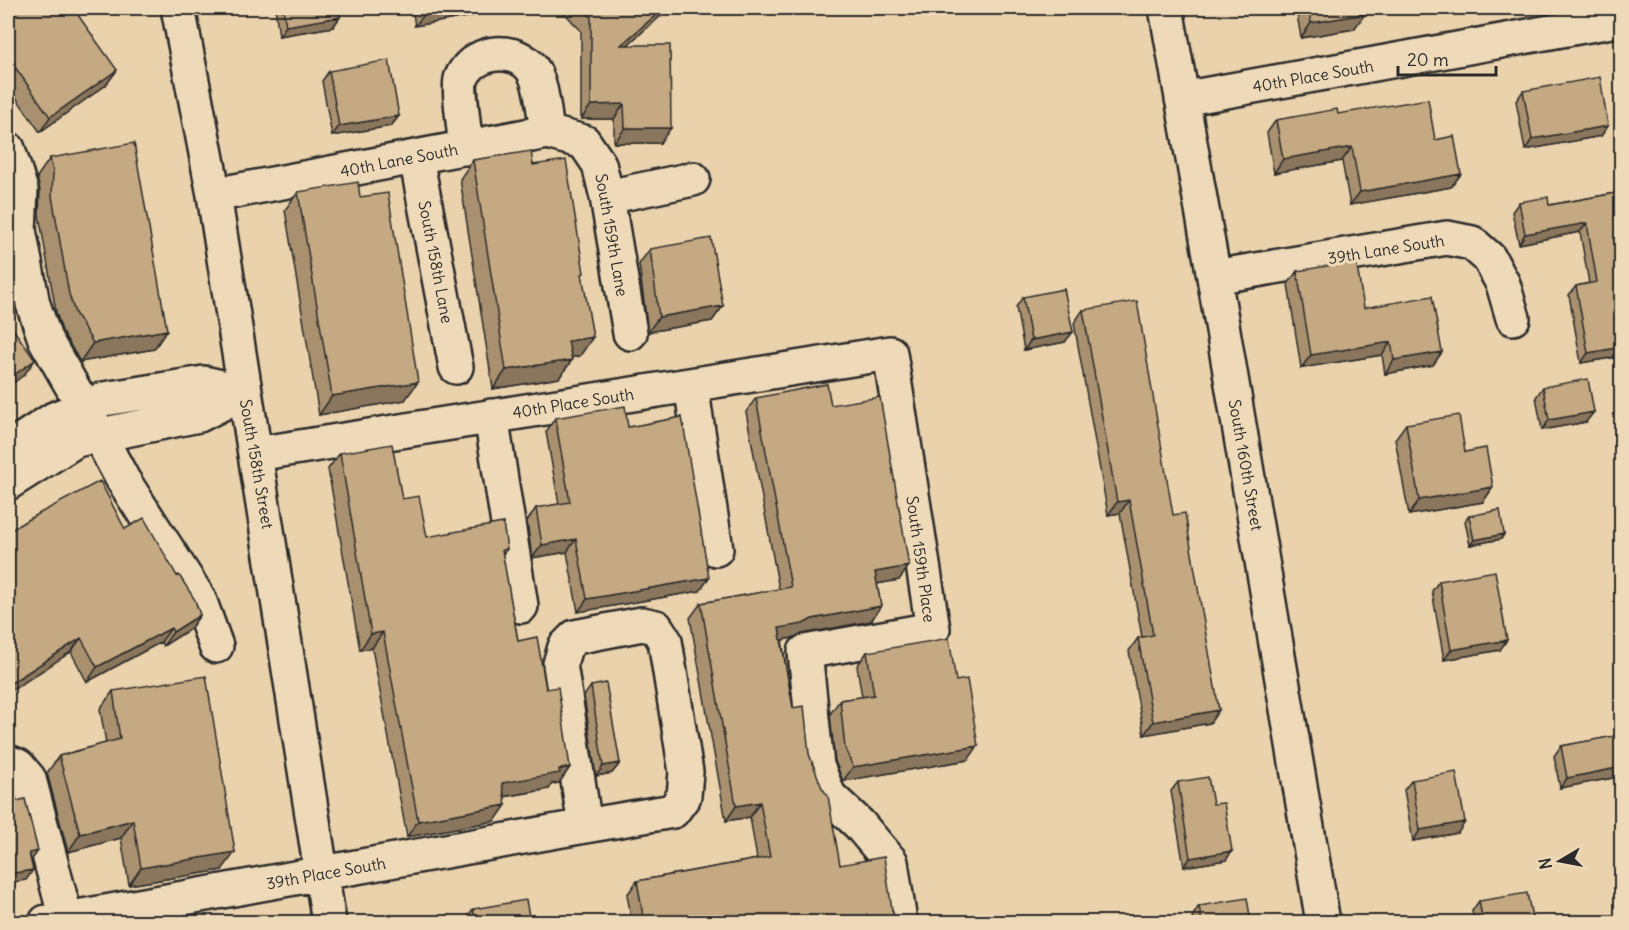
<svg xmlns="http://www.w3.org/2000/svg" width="1629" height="930" viewBox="0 0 1629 930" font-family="Delius,sans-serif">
	<rect width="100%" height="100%" fill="#e9d2ac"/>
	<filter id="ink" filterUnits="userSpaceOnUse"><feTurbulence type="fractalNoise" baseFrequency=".0167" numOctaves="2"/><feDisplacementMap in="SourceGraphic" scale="12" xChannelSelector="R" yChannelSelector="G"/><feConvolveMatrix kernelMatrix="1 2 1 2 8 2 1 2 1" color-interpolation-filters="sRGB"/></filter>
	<g filter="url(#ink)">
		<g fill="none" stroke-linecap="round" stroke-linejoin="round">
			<defs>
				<path id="minor" d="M178 8 214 195 329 922
					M1166 8 1214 277 1323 922
					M1182 99 1622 19
					M466 148C465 136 458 86 461 79 472 52 509 45 530 66 542 79 544 114 547 132
					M8 149 21 190 19 230 33 304 45 339 84 407 123 480 199 599 216 646
					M416 157 456 367
					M214 195 547 132 584 142 599 164 607 197 630 333
					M607 197 693 179
					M1214 277 1447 238 1472 243 1489 258 1503 284 1513 318
					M691 385 716 549
					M491 416 521 606
					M8 449 54 419 104 399 204 383 244 392
					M256 454 890 353 933 629 805 652 817 766 829 796 859 824 891 862 900 922
					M8 483 76 440 199 415 244 392
					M642 624 656 627 665 641 686 772 684 796 673 811 585 826 560 664 565 647 575 637Z
					M8 762 18 766 29 779 66 919 46 922
					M66 919 585 826"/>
			</defs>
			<use href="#minor" stroke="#2b2b2b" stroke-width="38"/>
			<use href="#minor" stroke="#eedab8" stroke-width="33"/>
		</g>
		<path fill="#a99170" stroke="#2b2b2b" stroke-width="1.5" d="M275 8H339L340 17 333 27 279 36Z
			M412 8H501L475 12 472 16 415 26Z
			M560 8H670L627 45 660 143H614V119H581V31Z
			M1296 8H1364L1354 29 1301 38Z
			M8 10 117 70 106 85 40 132 8 86Z
			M329 71 399 116 391 126 332 136 322 81Z
			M1523 91 1608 126 1601 136 1525 150 1516 101Z
			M1338 114 1435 140 1461 174 1451 187 1350 205 1342 161 1274 173 1267 133 1276 120Z
			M50 158 167 330 154 349 80 362 62 331 56 312 39 215 40 191 37 177Z
			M473 160 533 165 582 276 580 356 571 357 572 360 559 378 493 389 460 179Z
			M298 192 360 197 405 400 319 415 285 210Z
			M1622 192V356L1581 363 1569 295 1576 286 1589 283 1580 232 1519 244 1512 212 1519 202 1549 205Z
			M650 249 723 306 712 321 648 332 639 264Z
			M1297 271 1364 308 1442 352 1433 365 1385 374 1382 355 1301 368 1288 284Z
			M1023 297 1065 342 1024 350 1016 307Z
			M1083 310 1173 515 1210 723 1144 735 1129 651 1138 638 1142 637 1120 513 1108 515 1074 323Z
			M1543 387 1586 422 1542 430 1536 397Z
			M756 398 831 405 899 580 877 584 881 606 871 621 802 634 792 638 782 640 793 708 809 754 840 865 892 910 895 919 900 922H632L627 895 637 881 757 859 750 817 726 821 690 618 701 603 779 589 746 412Z
			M555 418 628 427 700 591 578 612 567 552 532 558 527 521 536 508 559 504 546 432Z
			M1406 424 1465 452 1493 487 1483 502 1409 515 1395 439Z
			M340 453 402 499 427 537 507 549 502 555 518 641 546 689 570 767 559 783 552 784 549 789 504 797 495 821 407 837 372 648 360 650 328 469Z
			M1469 516 1504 534 1501 539 1470 545 1465 521Z
			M125 529 177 576 200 615 190 629 163 646 161 642 87 682 71 652Z
			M1439 581 1500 650 1444 660 1432 591Z
			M867 652 968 760 843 781 835 761 830 714 840 700 862 697 857 666Z
			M591 686 620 763 612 773 596 776 584 696Z
			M113 691 222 870 129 885 121 838 68 852 47 773 59 756 106 743 100 709Z
			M1619 731H1622V785H1620L1618 777 1560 788 1554 756 1561 746 1616 736Z
			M1412 780 1458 833 1413 841 1404 790Z
			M1178 782 1213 804 1226 860 1184 867 1171 791Z
			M1479 901 1533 922H1474L1472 911Z
			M1199 906 1251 922H1193L1192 917Z
			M473 909 530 922H467L466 919Z"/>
		<path fill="#89765b" stroke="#2b2b2b" stroke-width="1.5" d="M448 8H501L475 12 472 16 415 26 426 12Z
			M664 8H670L610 60 621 45Z
			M1365 14 1354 29 1301 38 1311 23Z
			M340 17 333 27 279 36 286 26Z
			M117 70 106 85 40 132 50 117Z
			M624 104 614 119H581L591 105Z
			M399 116 391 126 332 136 339 126Z
			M1608 126 1601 136 1525 150 1532 139Z
			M625 128H671L660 143H614Z
			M1352 147 1342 161 1274 173 1283 159Z
			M1461 174 1451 187 1350 205 1360 192Z
			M1587 223 1580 232 1519 244 1525 234Z
			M723 306 712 321 648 332 659 317Z
			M167 330 154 349 80 362 93 343Z
			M1073 332 1065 342 1024 350 1031 340Z
			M593 337 580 356 555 360 568 341Z
			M1391 342 1382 355 1301 368 1311 355Z
			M1622 347V356L1581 363 1588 353Z
			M1442 352 1433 365 1385 374 1394 360Z
			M35 360 24 375 8 387V379Z
			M572 360 559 378 493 389 506 370Z
			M418 382 405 400 319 415 332 396Z
			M1594 412 1586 422 1542 430 1549 420Z
			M1493 487 1483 502 1409 515 1419 500Z
			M1129 500 1120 513 1108 515 1117 502Z
			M1504 534 1501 539 1470 545 1474 540Z
			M576 539 567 552 532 558 542 545Z
			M909 566 899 580 865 586 875 572Z
			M709 578 700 591 578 612 587 599Z
			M881 606 871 621 802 634 792 638 769 643 779 628 812 619Z
			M200 615 190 629 163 646 173 632Z
			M171 628 161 642 87 682 97 667Z
			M383 632 372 648 360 650 371 634Z
			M81 638 71 652 8 693V685Z
			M1507 640 1500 650 1444 660 1451 650Z
			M1219 710 1210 723 1144 735 1153 722Z
			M978 746 968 760 843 781 853 767Z
			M620 763 612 773 596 776 603 766Z
			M570 767 559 783 552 784 549 789 491 799 502 783Z
			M1622 767V772L1618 777 1560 788 1567 778Z
			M760 802 750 817 726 821 736 806Z
			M506 805 495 821 407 837 418 821Z
			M133 820 121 838 68 852 80 834Z
			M1465 822 1458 833 1413 841 1420 830Z
			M38 851 31 861 29 853Z
			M1232 851 1226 860 1184 867 1190 858Z
			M235 852 222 870 129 885 141 868Z
			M33 870 26 880 8 883V874Z"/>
		<path fill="#c4a982" stroke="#2b2b2b" stroke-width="1.5" d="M11 8H73L117 70 50 117 8 57V10Z
			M283 8H339L340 17 286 26Z
			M425 8H448L426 12Z
			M583 8H664L621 45H670L671 128H625L624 104 591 105V17Z
			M1309 8H1364L1365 14 1311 23Z
			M389 60 399 116 339 126 329 71Z
			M1600 77 1608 126 1532 139 1523 91Z
			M1428 99 1435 140 1454 136 1461 174 1360 192 1352 147 1283 159 1276 120 1337 109 1338 114Z
			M134 143 167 330 93 343 75 313 69 294 52 196 53 172 50 158Z
			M531 151 533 165 566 160 584 273 582 274 593 337 568 341 572 360 506 370 473 160Z
			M358 182 360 197 388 193 418 382 332 396 298 192Z
			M1622 192V347L1588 353 1576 286 1597 282 1587 223 1525 234 1519 202 1548 197 1549 205Z
			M711 238 723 306 659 317 650 249Z
			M1356 261 1364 308 1432 296 1442 352 1394 360 1391 342 1311 355 1297 271Z
			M1064 289 1073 332 1031 340 1023 297Z
			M1137 301 1173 515 1185 513 1219 710 1153 722 1138 638 1153 635 1129 500 1117 502 1083 310Z
			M8 322 35 360 8 379Z
			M1588 379 1594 412 1549 420 1543 387Z
			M827 384 831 405 880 397 909 566 875 572 881 606 812 619 803 624 779 628 793 708 804 706 809 754 822 788 828 796 840 865 884 857 892 910 895 919 900 922H644L637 881 770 857 760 802 736 806 701 603 791 587 756 398Z
			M625 406 628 427 682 417 709 578 587 599 576 539 542 545 536 508 570 502 555 418Z
			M1459 415 1465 452 1486 448 1493 487 1419 500 1406 424Z
			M392 444 402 499 419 496 427 537 503 523 507 549 502 550 518 641 537 637 546 689 558 687 570 767 559 769 560 773 502 783 506 805 418 821 383 632 371 634 340 453Z
			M100 481 125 529 144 518 177 576 179 575 195 600 200 615 173 632 171 628 97 667 81 638 8 685V532L27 520Z
			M1500 510 1504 534 1474 540 1469 516Z
			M1495 571 1507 640 1451 650 1439 581Z
			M949 638 956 681 967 679 978 746 853 767 845 748 840 700 874 695 867 652Z
			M206 676 235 852 141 868 133 820 80 834 59 756 120 739 113 691Z
			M606 683 620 763 603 766 591 686Z
			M1619 731H1622V767L1567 778 1561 746 1620 735Z
			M1456 772 1465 822 1420 830 1412 780Z
			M1208 777 1213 804 1224 803 1232 851 1190 858 1178 782Z
			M25 799 38 851 29 853 33 870 8 874V803Z
			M1527 893 1533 922H1483L1479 901Z
			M1247 898 1251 922H1202L1199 906Z
			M526 900 530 922H476L473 909Z
			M269 919V922H249Z"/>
	</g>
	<g text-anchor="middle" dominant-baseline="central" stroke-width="6" stroke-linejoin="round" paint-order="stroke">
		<g font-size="16" fill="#2b2b2b" stroke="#eedab8">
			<text transform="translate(1313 76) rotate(-10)">40th Place South</text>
			<text transform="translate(399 160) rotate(-11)">40th Lane South</text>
			<text transform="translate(612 235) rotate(80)">South 159th Lane</text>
			<text transform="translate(1386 249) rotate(-9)">39th Lane South</text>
			<text transform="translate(436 262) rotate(79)">South 158th Lane</text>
			<text transform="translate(573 403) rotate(-9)">40th Place South</text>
			<text transform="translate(257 464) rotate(80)">South 158th Street</text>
			<text transform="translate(1246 465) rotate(80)">South 160th Street</text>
			<text transform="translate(921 559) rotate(82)">South 159th Place</text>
			<text transform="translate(326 873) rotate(-10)">39th Place South</text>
		</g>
	</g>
	<rect width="1629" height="930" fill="none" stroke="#eedab8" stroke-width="30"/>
	<rect x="15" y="15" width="1599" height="900" fill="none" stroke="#2b2b2b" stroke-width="2" filter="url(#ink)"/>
	<g transform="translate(1560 861) rotate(260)" stroke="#eedab8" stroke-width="4.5" paint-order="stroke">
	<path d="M0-4.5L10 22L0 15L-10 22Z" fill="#2b2b2b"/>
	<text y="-9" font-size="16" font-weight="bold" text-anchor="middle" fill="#2b2b2b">N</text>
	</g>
	<path d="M1398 66v9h98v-9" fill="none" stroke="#2b2b2b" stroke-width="3"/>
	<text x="1407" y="66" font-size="18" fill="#2b2b2b" stroke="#eedab8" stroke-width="4.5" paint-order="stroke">20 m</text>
</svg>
